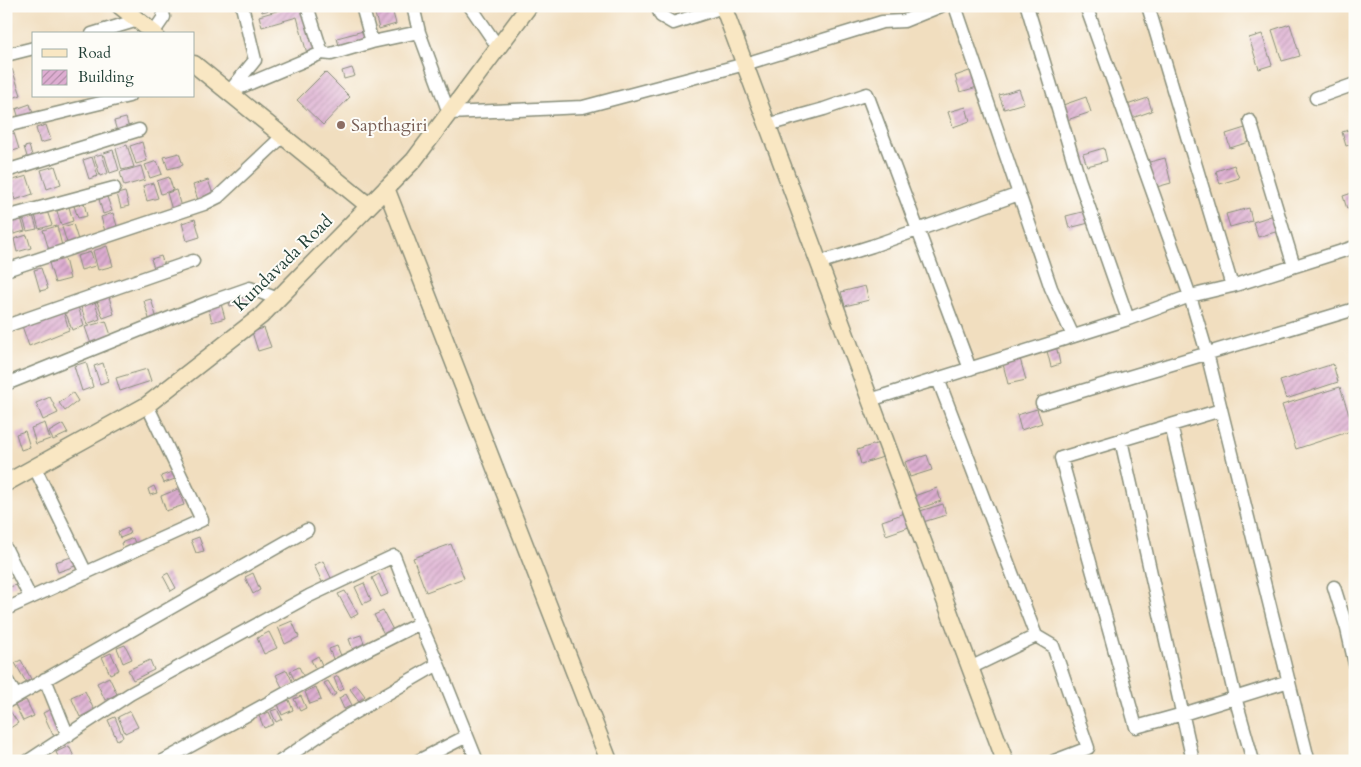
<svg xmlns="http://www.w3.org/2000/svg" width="1361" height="767" viewBox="0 0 1361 767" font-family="Cardo,serif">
	<defs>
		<pattern id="building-hatch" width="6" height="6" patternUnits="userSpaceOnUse" patternTransform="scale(1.25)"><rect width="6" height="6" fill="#ddadd1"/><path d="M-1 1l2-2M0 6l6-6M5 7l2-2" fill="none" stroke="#b38eaa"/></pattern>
	</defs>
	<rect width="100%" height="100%" fill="#fdfcf7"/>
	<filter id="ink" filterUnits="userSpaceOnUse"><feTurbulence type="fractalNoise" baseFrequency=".02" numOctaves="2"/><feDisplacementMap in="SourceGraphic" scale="10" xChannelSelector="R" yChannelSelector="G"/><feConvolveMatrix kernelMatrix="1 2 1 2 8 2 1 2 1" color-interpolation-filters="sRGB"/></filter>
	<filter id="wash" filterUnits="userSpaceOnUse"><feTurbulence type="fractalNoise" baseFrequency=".0096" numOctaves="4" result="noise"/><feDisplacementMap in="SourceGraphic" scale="20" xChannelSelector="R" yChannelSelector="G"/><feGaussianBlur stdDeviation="1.12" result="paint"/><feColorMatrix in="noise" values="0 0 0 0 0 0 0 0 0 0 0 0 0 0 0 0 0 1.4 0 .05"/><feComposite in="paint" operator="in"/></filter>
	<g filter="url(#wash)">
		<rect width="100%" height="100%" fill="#f1debf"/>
		<g id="blocks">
			<path fill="url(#building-hatch)" d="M260 6H281V7L262 12Z
				M294 6H306L320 58 309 61 297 17 262 27 259 16Z
				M392 9 396 24 379 29 375 14Z
				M1290 24 1300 56 1282 61 1272 30Z
				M367 30 371 45 341 53 337 38Z
				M1262 34 1272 65 1259 69 1249 38Z
				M352 68 355 76 344 79 342 71Z
				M12 69 21 95 7 100 6 71Z
				M975 69 981 86 960 92 955 76Z
				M325 72 350 97 323 125 297 100Z
				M1019 89 1024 103 1004 109 999 95Z
				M1086 97 1091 112 1067 120 1063 105Z
				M1148 98 1152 111 1132 118 1127 105Z
				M30 104 34 117 20 122 16 109Z
				M966 107 970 121 953 127 948 112Z
				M126 118 130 132 118 135 114 121Z
				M46 125 51 140 40 143 36 128Z
				M1245 128 1249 142 1230 148 1226 134Z
				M1355 128V143L1346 146 1342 132Z
				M14 133 19 149 7 153 6 135Z
				M142 142 147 161 136 164 130 146Z
				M127 145 134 167 122 170 116 149Z
				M29 146 34 161 29 163 24 147Z
				M1104 148 1107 161 1087 166 1083 154Z
				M113 150 119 170 110 173 104 153Z
				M10 153 14 167 6 169V154Z
				M179 153 183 165 168 169 164 157Z
				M102 154 108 173 100 176 94 156Z
				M92 157 98 176 89 179 83 160Z
				M1165 158 1171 183 1153 188 1146 163Z
				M157 161 162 174 150 178 145 165Z
				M1234 165 1239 178 1220 184 1216 171Z
				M55 166 61 184 47 189 41 170Z
				M141 166 145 180 124 186 120 172Z
				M27 176 33 194 15 200 10 181Z
				M169 177 173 190 161 194 157 181Z
				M208 180 213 194 198 200 193 185Z
				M153 183 158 198 147 201 143 186Z
				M176 190 181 207 172 210 167 193Z
				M125 192 129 206 121 208 117 194Z
				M1355 192V207L1347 209 1343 196Z
				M107 197 112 211 103 214 99 199Z
				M84 203 87 216 78 218 74 206Z
				M69 207 73 221 61 225 57 211Z
				M1249 208 1252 221 1230 227 1226 214Z
				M47 211 52 225 39 229 35 215Z
				M1086 211 1089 223 1069 228 1066 216Z
				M113 213 119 232 106 235 101 217Z
				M33 215 37 229 27 231 23 218Z
				M1274 215 1279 231 1258 237 1253 222Z
				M21 218 25 231 14 234 10 221Z
				M195 219 200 237 187 241 182 223Z
				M9 220 13 235 6 236V221Z
				M73 224 79 243 68 246 62 227Z
				M57 226 62 246 49 250 43 230Z
				M27 235 31 248 17 252 14 239Z
				M107 246 113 266 98 270 93 251Z
				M91 252 95 266 81 270 77 256Z
				M161 256 165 268 155 271 151 259Z
				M65 259 70 279 55 283 49 263Z
				M41 268 48 289 40 291 34 270Z
				M865 286 869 300 845 306 841 292Z
				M252 292 254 299 230 306 228 298Z
				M109 297 114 314 103 318 97 301Z
				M151 299 157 319 150 322 144 301Z
				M95 302 100 319 87 324 81 307Z
				M221 304 225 318 212 322 208 307Z
				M78 306 84 326 72 330 65 311Z
				M64 313 69 330 29 346 22 326Z
				M106 321 113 341 92 347 85 327Z
				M264 328 271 347 258 351 252 332Z
				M1056 345 1060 364 1051 367 1046 347Z
				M1019 355 1026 380 1008 384 1002 360Z
				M86 362 93 387 82 391 74 366Z
				M103 363 108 381 100 384 94 366Z
				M1333 364 1338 382 1286 399 1280 381Z
				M147 369 151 381 120 391 116 378Z
				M1340 387 1354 430 1296 449 1282 405Z
				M73 393 78 401 65 411 59 403Z
				M50 397 58 413 43 420 36 403Z
				M1037 409 1042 423 1021 430 1017 415Z
				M45 423 50 439 36 444 31 428Z
				M63 424 68 433 53 440 49 432Z
				M25 431 30 447 21 450 16 434Z
				M879 443 883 457 861 464 857 450Z
				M927 455 932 470 910 477 905 462Z
				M172 472 175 479 164 483 161 476Z
				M154 486 157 493 150 495 148 489Z
				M937 488 941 501 918 509 914 496Z
				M178 489 184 505 166 511 161 496Z
				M943 504 946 515 923 522 920 511Z
				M905 513 909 527 886 535 882 521Z
				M128 528 130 534 120 538 118 532Z
				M199 537 204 551 196 553 191 540Z
				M133 538 136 546 124 550 121 543Z
				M451 544 464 578 426 592 413 558Z
				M75 556 78 565 58 572 55 562Z
				M323 561 332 580 323 584 314 565Z
				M168 573 176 588 171 591 163 576Z
				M253 573 260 590 253 594 245 577Z
				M379 574 388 594 381 597 372 578Z
				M14 577 16 585 6 588V580Z
				M364 583 371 600 363 604 355 587Z
				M345 591 358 614 351 618 338 594Z
				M383 611 394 632 385 636 374 615Z
				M292 621 299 637 285 644 278 627Z
				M269 632 277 648 264 654 257 638Z
				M361 635 366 648 354 653 349 639Z
				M125 645 132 659 123 663 117 648Z
				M337 646 342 658 334 661 329 649Z
				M111 653 119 670 110 674 102 657Z
				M318 656 322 665 315 668 311 660Z
				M21 660 31 679 26 682 15 663Z
				M150 660 154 670 133 680 128 670Z
				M299 667 304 677 295 681 290 671Z
				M287 670 294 685 283 689 276 675Z
				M338 676 344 689 339 691 334 678Z
				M109 677 117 694 105 700 97 683Z
				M328 681 336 694 332 697 324 683Z
				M356 684 365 696 359 701 350 689Z
				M316 687 321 700 310 704 305 692Z
				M85 691 94 710 80 717 71 697Z
				M346 694 352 705 344 709 339 698Z
				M301 696 306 708 300 711 294 699Z
				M26 700 34 716 23 721 15 705Z
				M289 700 293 710 282 715 278 704Z
				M51 709 62 732 53 735 43 713Z
				M277 709 282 719 276 722 271 711Z
				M10 711 18 723 7 730 6 713Z
				M130 711 138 727 125 733 118 717Z
				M269 712 274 724 264 728 259 716Z
				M115 717 123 737 117 740 108 720Z
				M69 746 76 761H60L56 752Z"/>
		</g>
	</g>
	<g filter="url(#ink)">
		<use href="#blocks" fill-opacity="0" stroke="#888e7a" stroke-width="1"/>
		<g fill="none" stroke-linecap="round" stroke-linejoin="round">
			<defs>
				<path id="street" d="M242 6 255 60 229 92 322 53 331 54 372 42 419 32
					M307 6 322 53
					M362 6 372 42
					M413 6 419 32 449 113 583 107 745 64 882 22 904 21 941 6
					M470 6 498 47
					M657 6 661 16 673 23 723 7
					M955 6 1051 288 1073 336
					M1027 6 1079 179 1128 319
					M1086 6 1190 296 1207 353 1308 759
					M1148 6 1232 286
					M153 33 164 17 161 6
					M92 34 138 20
					M6 55 34 48
					M1316 98 1355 84
					M1250 121 1294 266
					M767 125 824 109 867 94 970 369
					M6 126 129 96
					M6 171 139 130
					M6 217 114 188
					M818 263 872 246 1019 194
					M6 270 204 204 218 197 283 136
					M6 326 193 261
					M938 379 1036 636 1053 646 1088 748 1054 761
					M6 384 207 303 250 288 278 299
					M870 400 1128 319 1190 296 1232 286 1355 247
					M1042 403 1355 309
					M1221 410 1061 458 1136 727 1183 714 1289 681
					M1171 425 1235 697 1253 761
					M1121 440 1193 761
					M35 468 86 573
					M6 549 30 597
					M1334 587 1347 629 1355 664
					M6 609 202 520 147 405
					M438 664 477 761
					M970 668 1036 636
					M6 679 16 696
					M45 679 68 736
					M6 702 307 530
					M28 761 130 694 309 596 394 556 420 623 335 666 163 761
					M281 761 345 718 438 664 420 623
					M418 761 467 736"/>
				<path id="secondary" d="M120 6 155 34
					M723 6 1005 761
					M194 64 369 206
					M386 188 609 761
					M6 483 147 405 261 316 414 160 529 6"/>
			</defs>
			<use href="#street" stroke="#888e7a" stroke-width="15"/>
			<use href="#secondary" stroke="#888e7a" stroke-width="19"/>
			<use href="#street" stroke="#fff" stroke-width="12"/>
			<use href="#secondary" stroke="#f9e7c3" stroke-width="16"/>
		</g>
	</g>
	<circle fill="#8d6e63" stroke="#fdfcf7" stroke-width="2" cx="341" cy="125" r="5"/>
	<g text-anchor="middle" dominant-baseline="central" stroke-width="4" stroke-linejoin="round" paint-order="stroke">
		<g font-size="18" fill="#785e54" stroke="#fdfcf7" text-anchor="start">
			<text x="351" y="125">Sapthagiri</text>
		</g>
		<g font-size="18" fill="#1f3d34" stroke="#fdfcf7">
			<text transform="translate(283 263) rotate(-44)">Kundavada Road</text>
		</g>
	</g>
	<rect width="1361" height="767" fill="none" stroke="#fdfcf7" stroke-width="25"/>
	<rect x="32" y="32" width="162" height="65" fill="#fdfcf7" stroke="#a4b0a9"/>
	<rect x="42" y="49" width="25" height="8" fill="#f9e7c3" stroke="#a4b0a9"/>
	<text x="78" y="58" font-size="15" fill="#1f3d34">Road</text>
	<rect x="42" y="70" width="25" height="15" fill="url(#building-hatch)" stroke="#a4b0a9"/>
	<text x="78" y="82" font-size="15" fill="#1f3d34">Building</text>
</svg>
